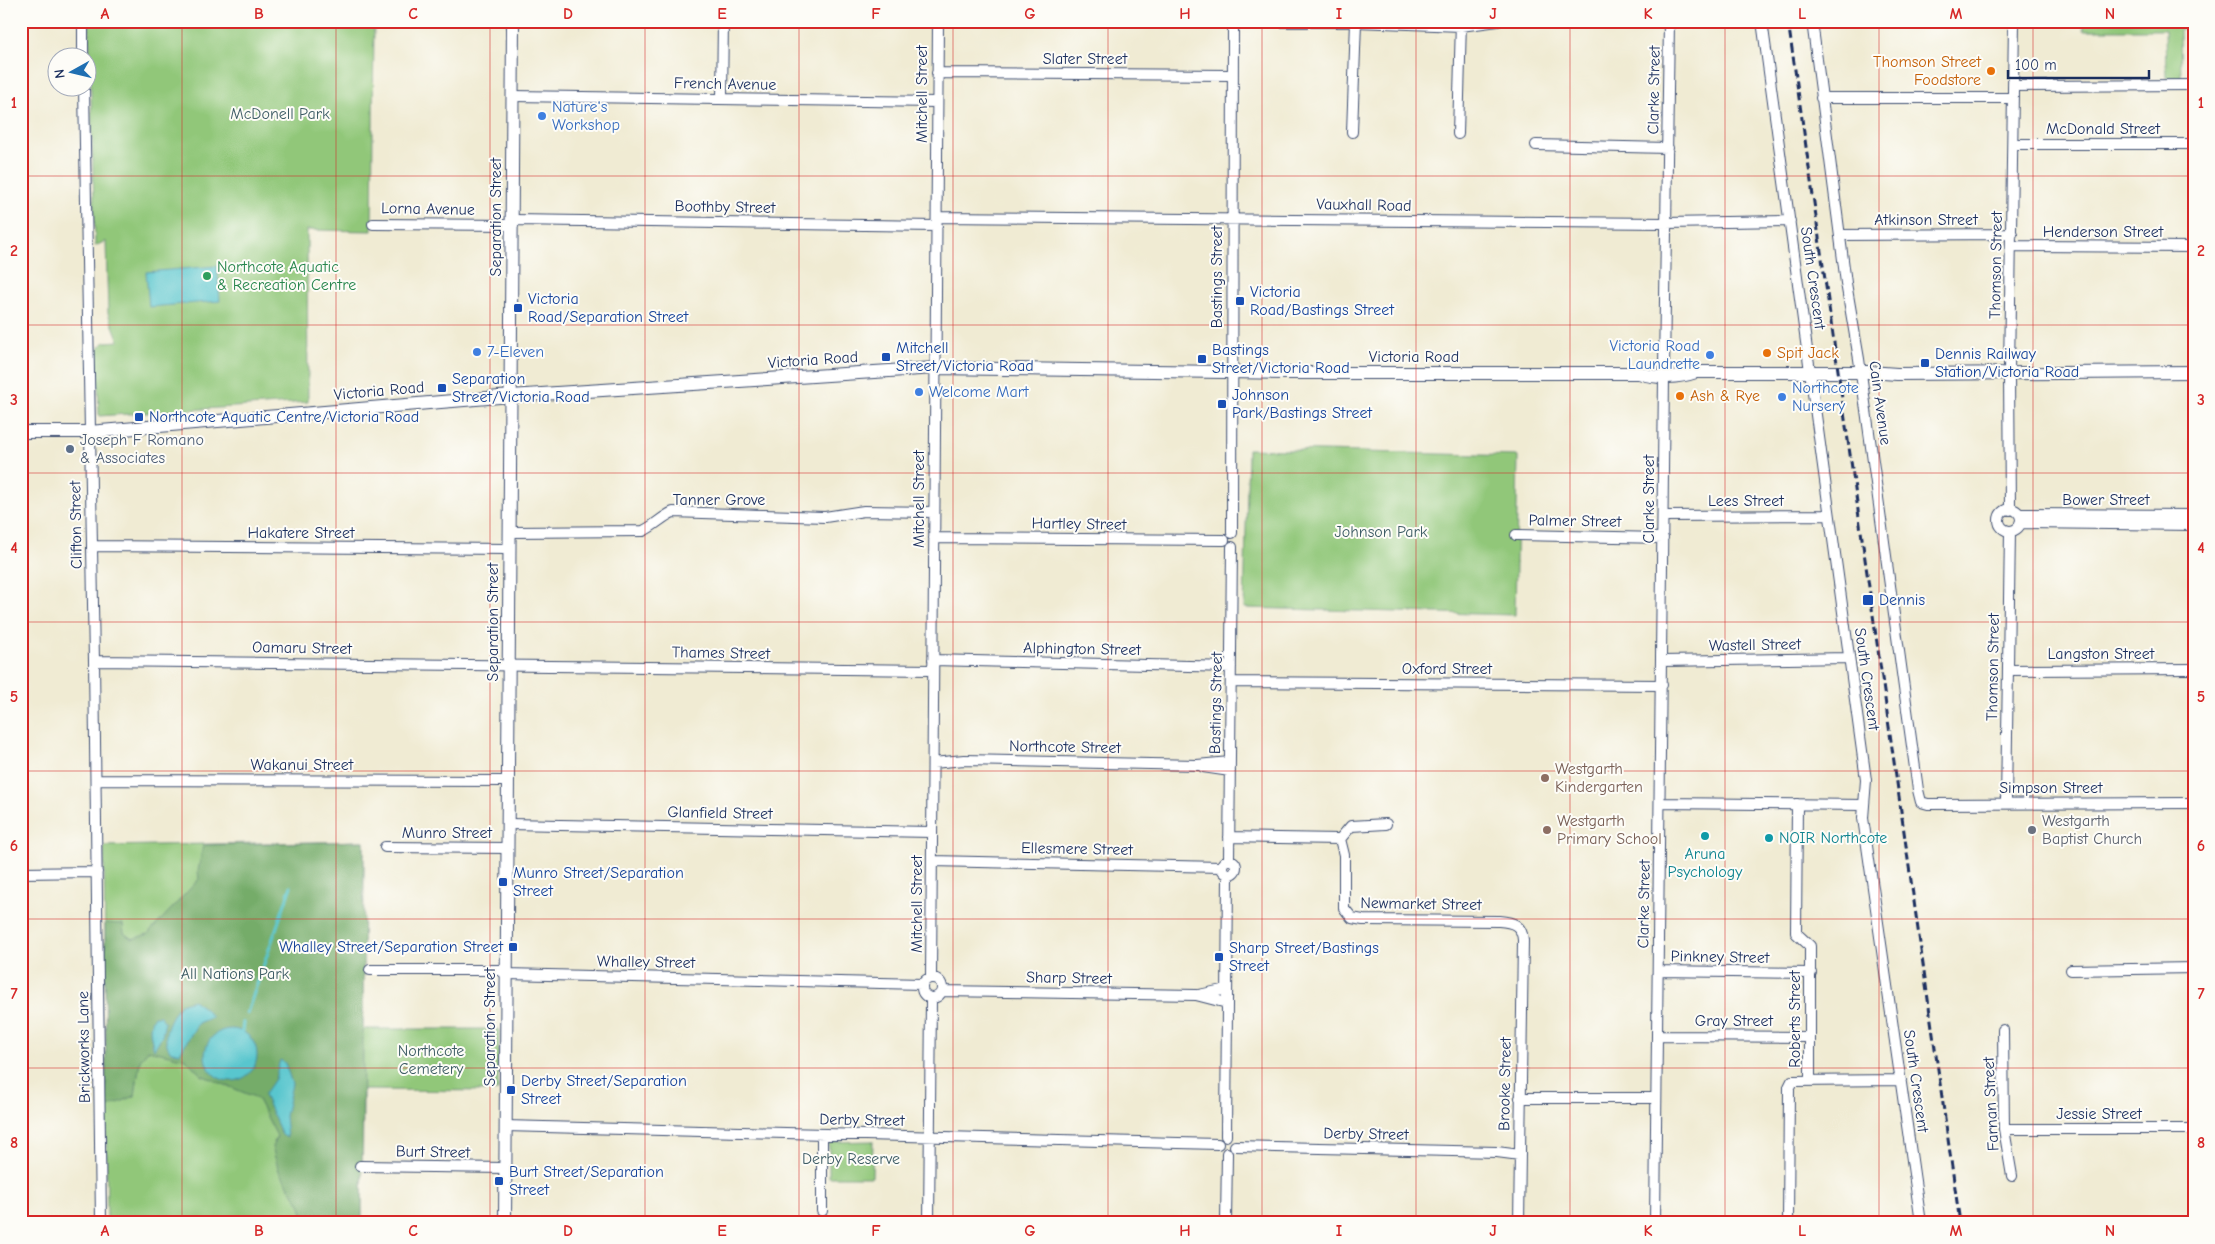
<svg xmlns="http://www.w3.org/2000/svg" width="2215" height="1244" viewBox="0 0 2215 1244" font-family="'Comic Neue',sans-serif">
	<rect width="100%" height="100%" fill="#fdfcf7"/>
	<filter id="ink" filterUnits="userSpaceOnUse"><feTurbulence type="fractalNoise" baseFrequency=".02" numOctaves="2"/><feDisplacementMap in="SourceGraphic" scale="10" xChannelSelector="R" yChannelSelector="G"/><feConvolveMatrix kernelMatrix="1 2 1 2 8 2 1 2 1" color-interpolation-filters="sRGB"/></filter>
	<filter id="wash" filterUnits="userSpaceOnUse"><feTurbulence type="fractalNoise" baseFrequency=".0096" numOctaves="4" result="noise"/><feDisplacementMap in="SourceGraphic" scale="20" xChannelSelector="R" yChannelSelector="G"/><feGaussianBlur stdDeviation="1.12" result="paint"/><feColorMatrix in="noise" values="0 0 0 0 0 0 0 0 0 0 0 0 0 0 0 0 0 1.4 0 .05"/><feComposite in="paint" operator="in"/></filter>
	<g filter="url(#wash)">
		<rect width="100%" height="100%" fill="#f0ebd3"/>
		<path fill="#91c779" stroke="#567b6c" d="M89 21H374L372 231 307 230 308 402 99 416 97 349 105 342 119 341 108 313 106 241 95 246Z
			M2084 21H2194V28L2180 29 2181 78H2166L2165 30H2084Z
			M1248 449 1518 456 1515 615 1244 608Z
			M364 841 363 1029H499L498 1091 363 1090 362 1223H107L104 846Z
			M873 1141 872 1177H829V1142Z"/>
		<path fill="#74ac69" stroke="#486e64" d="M364 841 362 1223H306L300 1204 279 1171 272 1147 277 1136 257 1098 201 1075 186 1059 148 1050 140 1061 135 1096 106 1108 105 923 123 924 124 933 132 939 148 934 199 879 198 871 203 845Z"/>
		<path fill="#59c6ce" stroke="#3a7a96" d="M217 266 220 301 149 307 146 272Z
			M193 1000 205 1009 212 1017 198 1023 180 1053 171 1052C159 1036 170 1019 180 1004Z
			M154 1016H160L165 1022 162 1036 154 1049C151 1038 147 1026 154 1016Z
			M205 1055a26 26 0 1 1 52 0a26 26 0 1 1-52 0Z
			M280 1060 285 1063 292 1084 285 1116 287 1138 282 1135 264 1095 275 1079Z"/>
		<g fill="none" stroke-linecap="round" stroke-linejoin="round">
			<path stroke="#59c6ce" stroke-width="3" d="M247 1013 291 886
				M242 1031 243 1022"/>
		</g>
	</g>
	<g filter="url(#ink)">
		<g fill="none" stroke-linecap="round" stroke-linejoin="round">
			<defs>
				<path id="minor" d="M83 21V58
					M1762 21 1866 780 1863 818 1921 1223
					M1812 21 1846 283 1859 359 1918 790 1921 802 1928 804 2194 803
					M1233 22H1356L1461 26 1498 21
					M937 73 1233 75
					M2014 86 2194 85
					M84 88 94 661 101 1223
					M513 96 937 102
					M1821 98H2013
					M722 99 723 21
					M1352 132 1356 22
					M1458 134 1461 21
					M2013 144H2194
					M1536 145 1668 148
					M937 217 1666 223 1790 221
					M513 220 937 226
					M373 224 513 225
					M1840 235 2012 234
					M2012 246 2194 247
					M1664 370 1669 21
					M1999 520a11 11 0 1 1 22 0a11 11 0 1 1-22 0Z
					M2010 510 2009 372 2014 21
					M2019 514 2194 515
					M1664 516 1829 515
					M2020 523 2194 525
					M510 532 643 531C654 526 662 517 673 512L825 517 864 511 934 512
					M1232 533 1233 21
					M1516 535 1663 538
					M934 538 1224 540
					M92 546 510 549
					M933 660 1231 667
					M94 661 933 670
					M1662 661 1849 658
					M2008 670 2194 669
					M1231 682 1662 685
					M933 763 964 760 1197 765 1230 762
					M1203 767 1230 771
					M96 780 508 781
					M1661 803 1864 805
					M2006 803 2010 531
					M1797 804 1796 933 1810 946V1080
					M508 824 932 832
					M1229 837 1340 839
					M1340 839 1344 855V908L1352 918 1363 920 1499 921C1513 922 1522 925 1523 940L1519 1223
					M1340 839 1351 826 1386 824
					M385 847 508 848
					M1229 860 1232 547
					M1222 867a7 7 0 1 1 14 0a7 7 0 1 1-14 0Z
					M932 861 1222 867
					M21 873 97 872
					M370 970H500L506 974 922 984
					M2071 970 2194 968
					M1658 971 1811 973
					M922 988a10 10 0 1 1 20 0a10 10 0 1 1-20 0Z
					M931 978 938 21
					M942 991 1196 995 1227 1003
					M1199 995 1227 989
					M2003 1030 2004 1129 2012 1176
					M1657 1036 1810 1037
					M1520 1098H1656
					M505 1126 1218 1144
					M2004 1129H2194
					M1226 1136 1228 874
					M1235 1146 1497 1152 1520 1155
					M360 1166 505 1168
					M822 1211V1134
					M929 1223 931 998
					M1226 1223 1227 1153
					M1655 1223 1664 376
					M1788 1223 1789 1087 1792 1081 1901 1080"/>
				<path id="tertiary" d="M1689 370 1696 372H1870L1897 374 2194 372
					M21 432H89L511 396 935 368 1290 373H1639C1656 379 1679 378 1696 372
					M505 1223 513 21"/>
			</defs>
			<use href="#minor" stroke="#3b4b70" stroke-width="12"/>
			<use href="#tertiary" stroke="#3b4b70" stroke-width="14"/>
			<use href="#minor" stroke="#fff" stroke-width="10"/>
			<use href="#tertiary" stroke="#fff" stroke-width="12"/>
			<path stroke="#1b2f5e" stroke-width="3" stroke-dasharray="8 4" stroke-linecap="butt" d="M1788 21 1960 1223"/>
		</g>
	</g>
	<path fill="none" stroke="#d62828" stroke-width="1" stroke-opacity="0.55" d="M182 21V1223M336 21V1223M490 21V1223M645 21V1223M799 21V1223M953 21V1223M1108 21V1223M1262 21V1223M1416 21V1223M1570 21V1223M1725 21V1223M1879 21V1223M2033 21V1223M21 176H2194M21 325H2194M21 473H2194M21 622H2194M21 771H2194M21 919H2194M21 1068H2194"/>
	<g fill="#e8710a" stroke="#fdfcf7" stroke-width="2">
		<circle cx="1991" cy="71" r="5"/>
		<circle cx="1767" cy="353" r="5"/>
		<circle cx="1680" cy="396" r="5"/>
	</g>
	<g fill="#3f7fe0" stroke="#fdfcf7" stroke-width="2">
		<circle cx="542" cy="116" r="5"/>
		<circle cx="477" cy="352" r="5"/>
		<circle cx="1710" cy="355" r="5"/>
		<circle cx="919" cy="392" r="5"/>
		<circle cx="1782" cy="397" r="5"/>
	</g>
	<circle fill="#2e9e5b" stroke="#fdfcf7" stroke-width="2" cx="207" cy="276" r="5"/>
	<g fill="#1a4fb4" stroke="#fdfcf7" stroke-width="2">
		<rect x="1235" y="296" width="10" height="10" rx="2.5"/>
		<rect x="513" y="303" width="10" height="10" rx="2.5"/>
		<rect x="881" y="352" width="10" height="10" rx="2.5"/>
		<rect x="1197" y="354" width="10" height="10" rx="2.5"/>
		<rect x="1920" y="358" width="10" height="10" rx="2.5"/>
		<rect x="437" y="383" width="10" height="10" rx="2.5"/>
		<rect x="1217" y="399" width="10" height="10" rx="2.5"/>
		<rect x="134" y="412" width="10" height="10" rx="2.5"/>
		<rect x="1862" y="594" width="12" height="12" rx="2.5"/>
		<rect x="498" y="877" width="10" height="10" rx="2.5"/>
		<rect x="508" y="942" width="10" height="10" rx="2.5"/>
		<rect x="1214" y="952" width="10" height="10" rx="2.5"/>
		<rect x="506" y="1085" width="10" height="10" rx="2.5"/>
		<rect x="494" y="1176" width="10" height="10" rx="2.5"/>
	</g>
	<circle fill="#5c6f8a" stroke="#fdfcf7" stroke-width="2" cx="70" cy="449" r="5"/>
	<g fill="#8d6e63" stroke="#fdfcf7" stroke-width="2">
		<circle cx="1545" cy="778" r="5"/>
		<circle cx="1547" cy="830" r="5"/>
	</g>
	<circle fill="#6b7280" stroke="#fdfcf7" stroke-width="2" cx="2032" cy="830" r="5"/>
	<g fill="#0f9aa8" stroke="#fdfcf7" stroke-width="2">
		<circle cx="1705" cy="836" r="5"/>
		<circle cx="1769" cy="838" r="5"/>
	</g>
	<g text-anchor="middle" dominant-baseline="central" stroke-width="4" stroke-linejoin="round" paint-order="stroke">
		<g font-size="16" fill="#1b2f5e" stroke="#fdfcf7">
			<text x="1085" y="59">Slater Street</text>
			<text transform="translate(725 84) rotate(1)">French Avenue</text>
			<text transform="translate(1654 90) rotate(-89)">Clarke Street</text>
			<text transform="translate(922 94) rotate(-90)">Mitchell Street</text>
			<text x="2103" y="129">McDonald Street</text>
			<text transform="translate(1364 205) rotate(1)">Vauxhall Road</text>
			<text transform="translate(725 207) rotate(1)">Boothby Street</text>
			<text transform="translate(428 209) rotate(1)">Lorna Avenue</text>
			<text transform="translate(496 217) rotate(-90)">Separation Street</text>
			<text x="1926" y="220">Atkinson Street</text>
			<text x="2103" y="232">Henderson Street</text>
			<text transform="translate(1996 265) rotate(-89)">Thomson Street</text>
			<text transform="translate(1217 277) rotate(-90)">Bastings Street</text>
			<text transform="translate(1813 278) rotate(82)">South Crescent</text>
			<text x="1414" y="357">Victoria Road</text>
			<text transform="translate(813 360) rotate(-4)">Victoria Road</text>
			<text transform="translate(379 391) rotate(-5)">Victoria Road</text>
			<text transform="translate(1880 403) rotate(82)">Cain Avenue</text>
			<text transform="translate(919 499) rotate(-90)">Mitchell Street</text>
			<text transform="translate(1649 499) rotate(-90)">Clarke Street</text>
			<text x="719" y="500">Tanner Grove</text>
			<text x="2106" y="500">Bower Street</text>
			<text x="1746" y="501">Lees Street</text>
			<text transform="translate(1575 521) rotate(1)">Palmer Street</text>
			<text transform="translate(1079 524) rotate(1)">Hartley Street</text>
			<text transform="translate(76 525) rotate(-91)">Clifton Street</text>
			<text x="301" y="533">Hakatere Street</text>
			<text transform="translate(493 622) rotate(-90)">Separation Street</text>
			<text transform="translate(1755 645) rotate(-1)">Wastell Street</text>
			<text transform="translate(302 648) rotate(1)">Oamaru Street</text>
			<text transform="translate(1082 649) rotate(1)">Alphington Street</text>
			<text transform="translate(721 653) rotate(1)">Thames Street</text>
			<text x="2101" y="654">Langston Street</text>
			<text transform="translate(1993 667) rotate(-89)">Thomson Street</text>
			<text x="1447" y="669">Oxford Street</text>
			<text transform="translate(1867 679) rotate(82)">South Crescent</text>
			<text transform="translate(1216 703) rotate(-89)">Bastings Street</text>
			<text transform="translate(1065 747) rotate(1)">Northcote Street</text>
			<text x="302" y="765">Wakanui Street</text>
			<text x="2051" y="788">Simpson Street</text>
			<text transform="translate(720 813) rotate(1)">Glanfield Street</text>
			<text x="447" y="833">Munro Street</text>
			<text transform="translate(1077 849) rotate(1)">Ellesmere Street</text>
			<text transform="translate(917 904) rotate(-90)">Mitchell Street</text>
			<text transform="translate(1421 904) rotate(1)">Newmarket Street</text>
			<text transform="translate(1644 904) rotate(-89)">Clarke Street</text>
			<text transform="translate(1720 957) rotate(1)">Pinkney Street</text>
			<text transform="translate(646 962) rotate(1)">Whalley Street</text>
			<text transform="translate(1069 978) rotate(1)">Sharp Street</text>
			<text transform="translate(1795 1019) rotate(-90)">Roberts Street</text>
			<text x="1734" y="1021">Gray Street</text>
			<text transform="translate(490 1027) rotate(-90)">Separation Street</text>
			<text transform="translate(84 1047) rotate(-91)">Brickworks Lane</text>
			<text transform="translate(1916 1081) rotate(82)">South Crescent</text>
			<text transform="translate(1505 1084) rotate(-89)">Brooke Street</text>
			<text transform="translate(1991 1104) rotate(-93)">Farnan Street</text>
			<text x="2099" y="1114">Jessie Street</text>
			<text transform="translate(862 1120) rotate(1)">Derby Street</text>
			<text transform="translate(1366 1134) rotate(1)">Derby Street</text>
			<text transform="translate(433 1152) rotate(1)">Burt Street</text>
		</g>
		<g font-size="16" fill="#c56008" stroke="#fdfcf7" text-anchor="start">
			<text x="1981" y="62" text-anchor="end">Thomson Street<tspan x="1981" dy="18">Foodstore</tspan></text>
			<text x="1777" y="353">Spit Jack</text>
			<text x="1690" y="396">Ash &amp; Rye</text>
		</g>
		<g font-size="16" fill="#366cbe" stroke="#fdfcf7" text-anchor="start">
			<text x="552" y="107">Nature's<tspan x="552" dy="18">Workshop</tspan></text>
			<text x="1700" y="346" text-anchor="end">Victoria Road<tspan x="1700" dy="18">Laundrette</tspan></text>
			<text x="487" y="352">7-Eleven</text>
			<text x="1792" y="388">Northcote<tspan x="1792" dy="18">Nursery</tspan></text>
			<text x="929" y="392">Welcome Mart</text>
		</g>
		<g font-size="16" fill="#3e5d66" stroke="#fdfcf7">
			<text x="280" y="114">McDonell Park</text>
			<text x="1381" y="532">Johnson Park</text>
			<text x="235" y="974">All Nations Park</text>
			<text x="431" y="1051">Northcote<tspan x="431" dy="18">Cemetery</tspan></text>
			<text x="851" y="1159">Derby Reserve</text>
		</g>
		<g font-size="16" fill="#27864d" stroke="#fdfcf7" text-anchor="start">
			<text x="217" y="267">Northcote Aquatic<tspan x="217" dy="18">&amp; Recreation Centre</tspan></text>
		</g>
		<g font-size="16" fill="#164399" stroke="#fdfcf7" text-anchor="start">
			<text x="1250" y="292">Victoria<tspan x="1250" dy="18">Road/Bastings Street</tspan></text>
			<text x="528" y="299">Victoria<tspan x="528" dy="18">Road/Separation Street</tspan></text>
			<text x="896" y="348">Mitchell<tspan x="896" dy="18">Street/Victoria Road</tspan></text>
			<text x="1212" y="350">Bastings<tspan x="1212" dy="18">Street/Victoria Road</tspan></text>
			<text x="1935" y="354">Dennis Railway<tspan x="1935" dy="18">Station/Victoria Road</tspan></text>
			<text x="452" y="379">Separation<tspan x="452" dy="18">Street/Victoria Road</tspan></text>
			<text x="1232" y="395">Johnson<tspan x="1232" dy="18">Park/Bastings Street</tspan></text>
			<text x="149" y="417">Northcote Aquatic Centre/Victoria Road</text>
			<text x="1879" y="600">Dennis</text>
			<text x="513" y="873">Munro Street/Separation<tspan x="513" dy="18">Street</tspan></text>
			<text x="503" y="947" text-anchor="end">Whalley Street/Separation Street</text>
			<text x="1229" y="948">Sharp Street/Bastings<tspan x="1229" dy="18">Street</tspan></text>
			<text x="521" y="1081">Derby Street/Separation<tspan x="521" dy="18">Street</tspan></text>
			<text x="509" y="1172">Burt Street/Separation<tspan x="509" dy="18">Street</tspan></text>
		</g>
		<g font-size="16" fill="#4e5e75" stroke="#fdfcf7" text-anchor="start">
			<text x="80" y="440">Joseph F Romano<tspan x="80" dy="18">&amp; Associates</tspan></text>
		</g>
		<g font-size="16" fill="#785e54" stroke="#fdfcf7" text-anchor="start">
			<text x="1555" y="769">Westgarth<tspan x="1555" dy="18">Kindergarten</tspan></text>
			<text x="1557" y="821">Westgarth<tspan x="1557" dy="18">Primary School</tspan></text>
		</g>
		<g font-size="16" fill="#5b616d" stroke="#fdfcf7" text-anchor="start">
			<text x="2042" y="821">Westgarth<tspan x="2042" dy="18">Baptist Church</tspan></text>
		</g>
		<g font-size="16" fill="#0d838f" stroke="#fdfcf7" text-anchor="start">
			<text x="1779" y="838">NOIR Northcote</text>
			<text x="1705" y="854" text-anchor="middle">Aruna<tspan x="1705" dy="18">Psychology</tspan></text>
		</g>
	</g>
	<rect width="2215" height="1244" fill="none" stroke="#fdfcf7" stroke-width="55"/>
	<g transform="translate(72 72) rotate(262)"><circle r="24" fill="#fdfcf7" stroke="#a3aaba"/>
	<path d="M0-4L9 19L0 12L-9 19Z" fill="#1f6fb2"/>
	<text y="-8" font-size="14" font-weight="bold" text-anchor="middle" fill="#1b2f5e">N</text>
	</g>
	<path d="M2008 70v8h141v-8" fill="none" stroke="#1b2f5e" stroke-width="2.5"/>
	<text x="2015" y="70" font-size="15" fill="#1b2f5e" stroke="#fdfcf7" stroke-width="4" paint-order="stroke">100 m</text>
	<rect x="28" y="28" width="2160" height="1188" fill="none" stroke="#d62828" stroke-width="2"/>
	<g font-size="16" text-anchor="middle" font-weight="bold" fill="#d62828">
		<text x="105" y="19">A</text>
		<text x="259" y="19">B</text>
		<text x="413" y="19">C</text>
		<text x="568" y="19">D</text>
		<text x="722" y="19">E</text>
		<text x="876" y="19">F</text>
		<text x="1030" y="19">G</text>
		<text x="1185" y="19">H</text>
		<text x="1339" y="19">I</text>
		<text x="1493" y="19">J</text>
		<text x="1648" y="19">K</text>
		<text x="1802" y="19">L</text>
		<text x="1956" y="19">M</text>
		<text x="2110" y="19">N</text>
		<text x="14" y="108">1</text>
		<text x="2201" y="108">1</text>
		<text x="14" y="256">2</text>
		<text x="2201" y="256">2</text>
		<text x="14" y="405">3</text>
		<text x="2201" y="405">3</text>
		<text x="14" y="553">4</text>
		<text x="2201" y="553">4</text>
		<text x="14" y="702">5</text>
		<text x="2201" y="702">5</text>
		<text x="14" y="851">6</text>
		<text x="2201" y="851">6</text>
		<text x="14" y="999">7</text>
		<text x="2201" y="999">7</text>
		<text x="14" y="1148">8</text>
		<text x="2201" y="1148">8</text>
		<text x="105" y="1236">A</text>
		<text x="259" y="1236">B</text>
		<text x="413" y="1236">C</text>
		<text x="568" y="1236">D</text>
		<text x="722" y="1236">E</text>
		<text x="876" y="1236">F</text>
		<text x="1030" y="1236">G</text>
		<text x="1185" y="1236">H</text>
		<text x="1339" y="1236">I</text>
		<text x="1493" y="1236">J</text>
		<text x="1648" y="1236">K</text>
		<text x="1802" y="1236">L</text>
		<text x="1956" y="1236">M</text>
		<text x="2110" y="1236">N</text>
	</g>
</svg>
